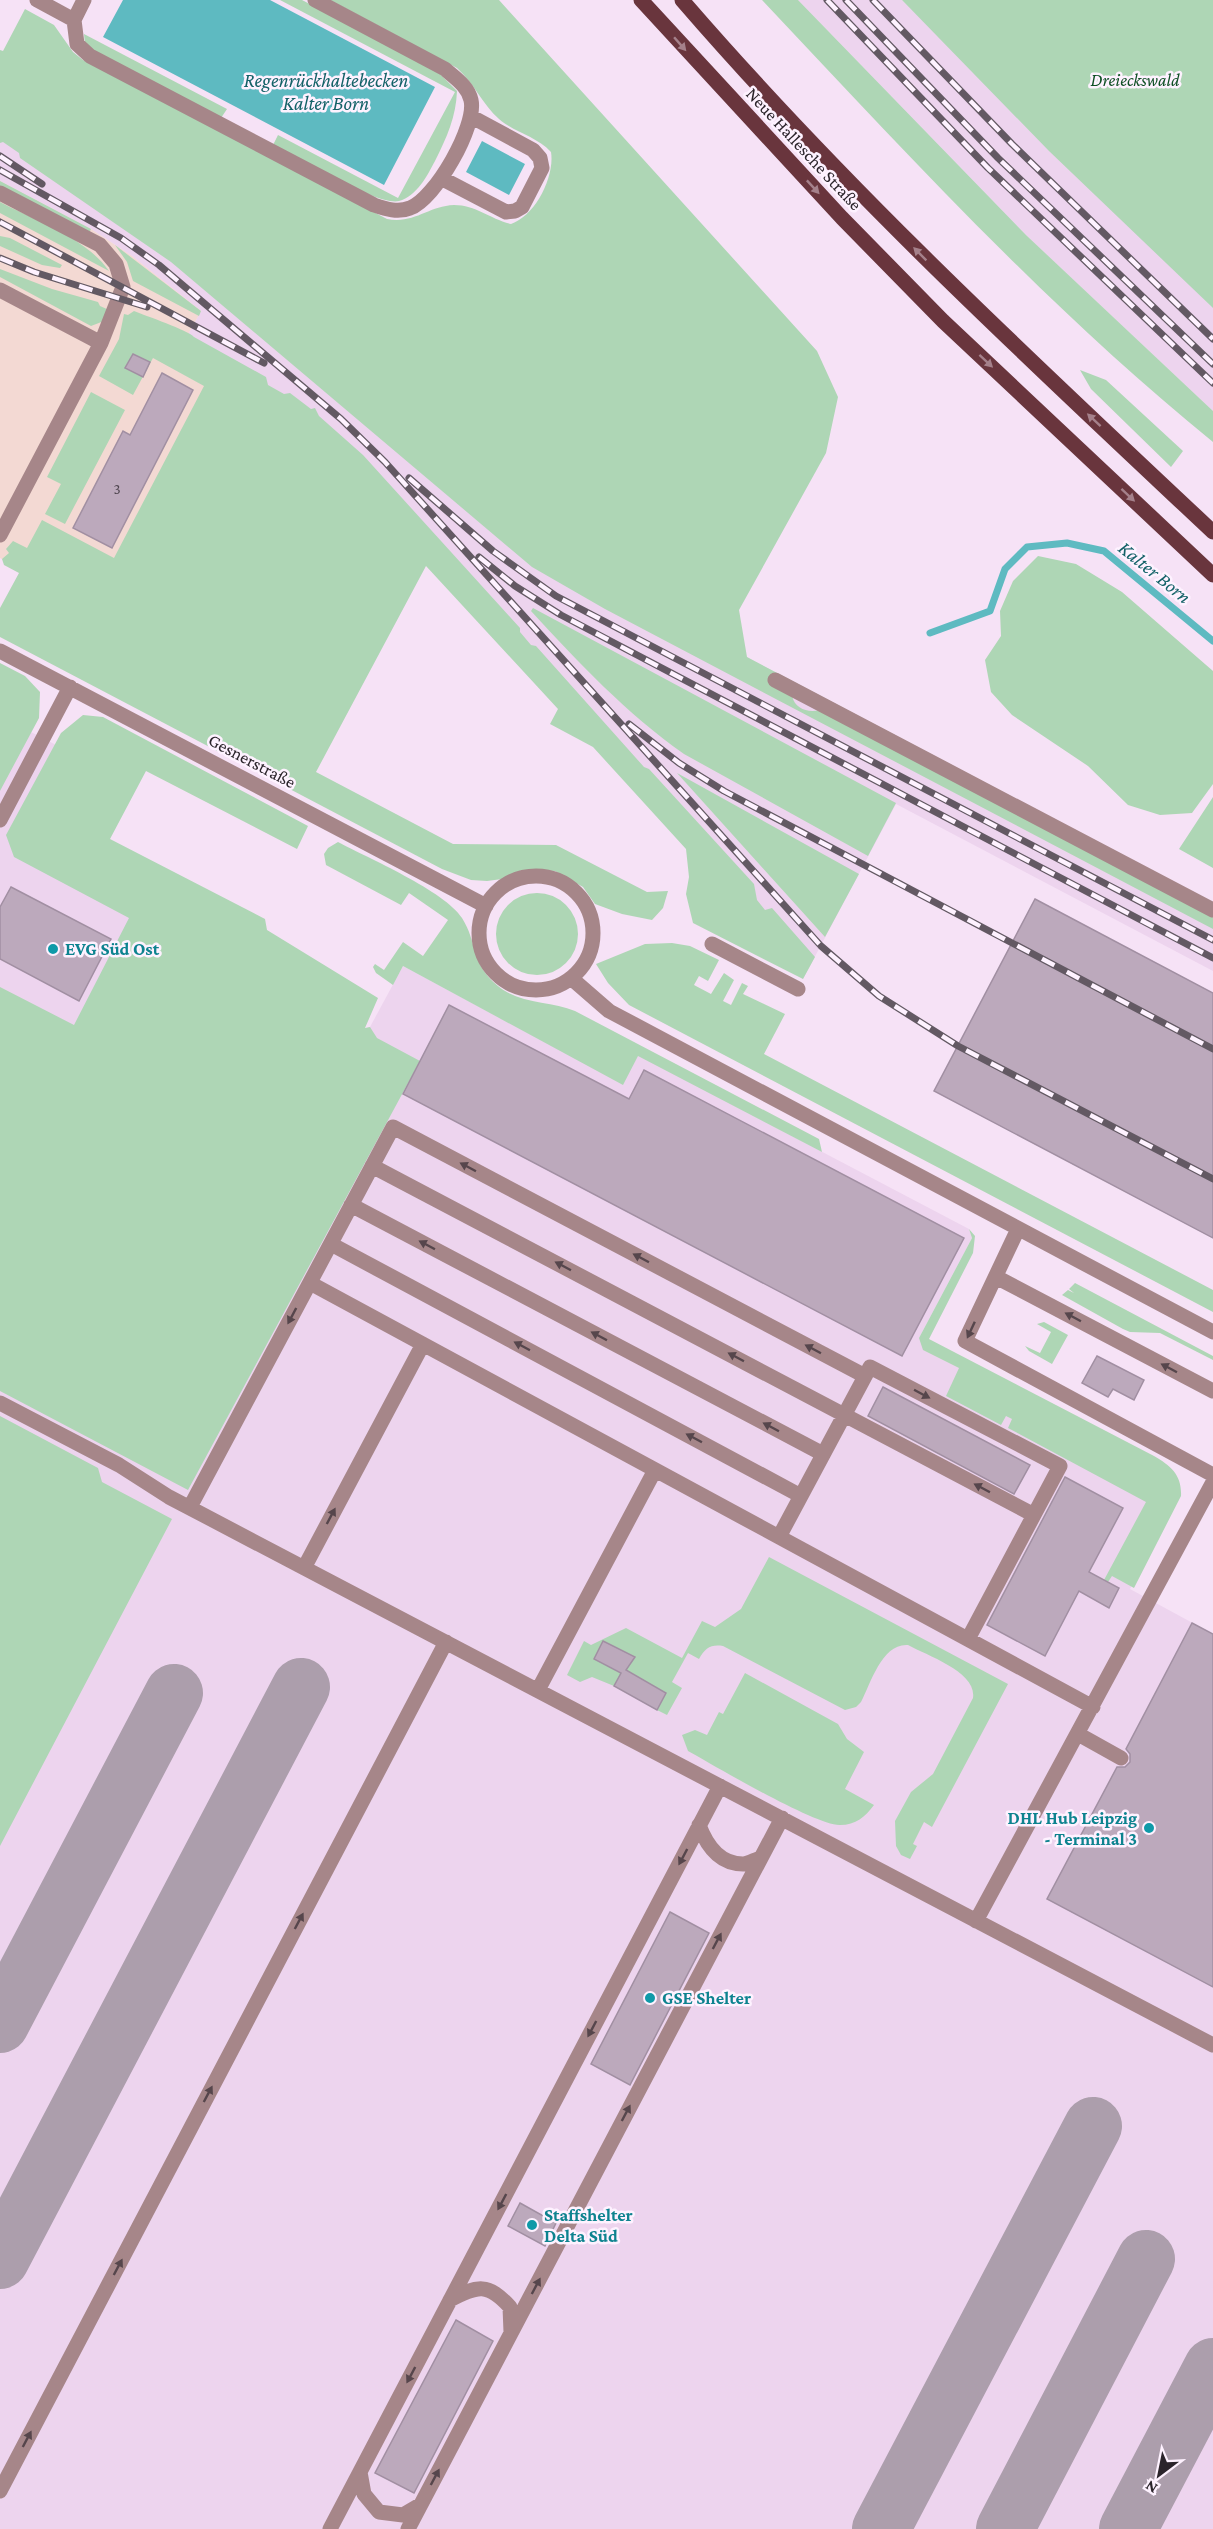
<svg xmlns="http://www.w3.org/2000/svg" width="1213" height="2529" viewBox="0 0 1213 2529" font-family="'Crimson Pro',serif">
	<rect width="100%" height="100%" fill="#f6e2f6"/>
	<path fill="#edd4ee" d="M798 0H902L1213 308V411L1026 235Z
		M0 126 547 552 1213 903V971L896 804 803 979 738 894 352 463 170 367 201 311 132 256 91 229 0 181Z
		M0 716 62 748 21 840 364 1029 370 1027 403 966 623 1084 638 1055 969 1229 972 1238 919 1338 1027 1402 1172 1510 1130 1589 1213 1634V2529H0Z"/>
	<path fill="#f3d9d3" d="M0 181 91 229 132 256 201 311 170 367 238 404 124 623 0 558Z"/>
	<path fill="#aed6b5" d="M280 0H302L436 70 457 91C456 117 447 137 435 161 427 176 417 196 399 201 379 207 296 156 273 145L278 135 398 198 455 92Z
		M330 0H499L817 351 838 397 826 453 739 610 747 657 1213 903 792 696C795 709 808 713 820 710L1213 916V929L605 609 532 567 171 262 20 158 19 153 3 142 0 143V50L3 51 25 9 54 25 73 52 83 60 387 219C415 224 428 206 454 205 476 205 490 219 511 224 535 216 555 177 551 152 536 136 515 133 499 119 483 105 474 83 457 68Z
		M762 0H798L1026 235 1213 411V442C1049 309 906 153 762 0Z
		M902 0H1213V308L1049 151Z
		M84 34 227 109 221 118 95 52 85 44Z
		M0 181 91 229 89 233 0 186Z
		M0 202C36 221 85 237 109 271L0 213Z
		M0 236 10 238 62 265 60 268 42 265 0 246Z
		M115 245 201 311 199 316 133 281 127 262Z
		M0 269 52 289 98 302 100 306 109 310 104 321 91 326 0 277Z
		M134 311C146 316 188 330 194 337L266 377 268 385 284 394 290 393 311 409 315 408 319 416 363 455 520 628V632L531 645 536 646 644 767 649 769 754 884 757 900 765 910 772 908 815 957 803 979 693 923 686 894 689 877 686 849 593 747 550 724 558 709 426 566 316 772 453 844 556 845 647 892 668 891 663 908 652 920 622 914 595 904 583 887 555 871 522 870 502 879 487 881 471 880 442 869 0 637V608L19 573 4 565 2 559 9 553 6 549 13 541 27 548 42 520 114 558 204 386 153 358 133 395 99 376 119 339 124 314 128 315Z
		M1080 370 1106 380 1183 451 1171 467 1091 389Z
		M91 392 125 410 65 524 45 514 61 484 47 477Z
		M1038 556 1076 564 1122 592 1213 671V784L1192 813 1160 815 1128 805 1088 766 1012 715 991 692 985 660 1001 636 1000 611 1013 581Z
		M533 608 896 803 868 856 684 754C626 713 579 663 531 611Z
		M0 663 25 676 40 692 39 718 0 791Z
		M83 715 103 717 308 826 297 849 146 771 110 839 265 919 267 930 378 998 365 1028 370 1027 377 1038 420 1061 188 1490 0 1391V987L74 1025 129 918 14 857 6 835 61 733Z
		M677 773 859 874 825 937Z
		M1213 797V868L1179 849Z
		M338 842C368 858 445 891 462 918 478 943 470 963 498 986 519 1004 551 1001 575 1011L819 1139 822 1152 638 1056 623 1085 403 966 393 985 376 973 373 967 375 964 384 970 403 942 423 956 448 920 409 893 401 905 326 865 324 854 328 848Z
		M496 934a41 41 0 1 1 82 0a41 41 0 1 1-82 0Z
		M672 943 690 946 719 960 708 981 699 976 694 985 711 994 724 973 734 980 723 1001 731 1005 742 983 748 986 743 994 785 1014 764 1054 1213 1290V1312L629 1005 608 983 596 964 645 944Z
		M969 1229 975 1236 973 1253 929 1339 1154 1456C1171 1466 1182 1475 1181 1496L1134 1588 1112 1576 1108 1582 1104 1580 1146 1502 1008 1428 1012 1419 1006 1416 1001 1425 946 1396 959 1368 923 1350 919 1338 972 1238Z
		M1075 1283 1213 1356V1360L1160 1333 1130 1332 1123 1329 1062 1295 1068 1290 1074 1293 1069 1289Z
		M1044 1322 1068 1335 1052 1364 1029 1351 1025 1346 1040 1353 1051 1332 1037 1324Z
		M0 1416 98 1468 102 1482 172 1519 0 1846Z
		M769 1557 1008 1684 932 1827 924 1822 913 1844 917 1846 910 1859 901 1855 896 1846 895 1821 911 1792 933 1774 973 1698C977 1672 928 1656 908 1645 882 1643 871 1683 861 1702L856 1707 845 1710 723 1646C711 1644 705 1648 699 1659L688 1653 672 1682 682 1688 667 1715 657 1710 666 1693 624 1669 614 1686 592 1677 580 1682 567 1675 584 1641 591 1645 626 1628 682 1658 702 1621 715 1627 741 1609Z
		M745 1673 838 1724 847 1739 864 1752 845 1789 874 1805C865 1817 856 1825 840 1825 816 1826 715 1766 688 1751L682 1735 695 1730 707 1735 719 1712 723 1714Z"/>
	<path fill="#5ebac1" d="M123 0H270L435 87 384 185 103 37Z
		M482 141 525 164 509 195 466 172Z"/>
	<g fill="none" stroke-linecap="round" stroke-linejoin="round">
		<path stroke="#5ebac1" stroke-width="7" d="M930 633 990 611 1005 569 1027 547 1067 543 1104 551 1213 641"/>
		<path stroke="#ac9eac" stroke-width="58" d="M0 2024 174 1693
			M0 2260 301 1687
			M881 2529 1093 2126
			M1005 2529 1146 2259
			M1128 2529 1213 2367"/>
	</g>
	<path fill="#bca9bc" stroke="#a18fa2" stroke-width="1.5" d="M133 354 150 362 143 377 125 368Z
		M162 373 193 390 112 548 73 528 123 431 130 435Z
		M11 887 111 939 79 1001 0 959V907Z
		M1035 899 1213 993V1238L934 1091Z
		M449 1005 629 1099 644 1070 964 1238 902 1356 403 1094Z
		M1097 1356 1144 1380 1134 1400 1113 1389 1108 1397 1082 1383Z
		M883 1387 1030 1465 1014 1494 868 1416Z
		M1065 1477 1123 1508 1089 1572 1119 1588 1109 1608 1079 1591 1045 1656 987 1625Z
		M1192 1623 1213 1634V1987L1047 1899 1117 1767H1125L1130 1762V1754L1126 1749Z
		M603 1641 635 1657 626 1670 666 1693 657 1710 614 1686 621 1673 594 1659Z
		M670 1912 709 1933 630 2085 591 2064Z
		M520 2203 556 2223 545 2246 508 2226Z
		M456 2320 493 2341 414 2493 375 2473Z"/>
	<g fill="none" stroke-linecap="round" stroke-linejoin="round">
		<path stroke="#a68689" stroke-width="15" d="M37 0 74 20 77 44 90 56 374 205C386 209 398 213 410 208 435 199 477 126 471 100 468 86 455 78 445 69L315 0
			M74 20 84 0
			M441 178 506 212 515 211 522 207 542 168 540 158 533 150 472 117
			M0 193 100 245 116 264 123 287 101 343 0 535
			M0 290 101 343
			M0 651 486 906
			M775 680 1213 910
			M0 820 70 687
			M479 933a57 57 0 1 1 114 0a57 57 0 1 1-114 0Z
			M712 944 798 989
			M571 978 609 1011 1213 1332
			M372 1166 1034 1515
			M351 1205 823 1454
			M1018 1229 965 1341 1213 1475
			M331 1244 801 1496
			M996 1277 1213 1391
			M310 1283 1093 1707
			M0 1403 119 1465 169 1497 1213 2045
			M190 1507 393 1127 865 1376
			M779 1537 870 1367 1060 1466 968 1639
			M304 1568 423 1344
			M538 1690 655 1470
			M1078 1734 1121 1758
			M699 1825C706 1844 719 1864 743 1864 748 1864 756 1859 761 1858
			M976 1921 1213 1482
			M450 2300C478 2285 488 2283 510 2307L511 2332
			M360 2472 364 2494 379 2512 403 2515 420 2505
			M0 2491 446 1642
			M330 2529 720 1786
			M408 2529 782 1818"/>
		<path stroke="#69353d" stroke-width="15" d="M641 0 842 218 943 321 1213 575
			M682 0C846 190 1030 360 1213 532"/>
		<defs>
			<path id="rail" d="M827 0 988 168 1213 383
				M846 0 998 158 1213 364
				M873 0 1012 144 1213 339
				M0 156 42 184
				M0 170 121 238 159 265 341 419 385 462 821 946 879 996 958 1046 1213 1179
				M0 222 264 363
				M0 258 34 272 147 307
				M409 478 493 551 556 596 1213 940
				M479 557 515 586 561 615 1213 958
				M629 724 679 763 724 791 1213 1049"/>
		</defs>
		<use href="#rail" stroke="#635963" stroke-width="7"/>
		<use href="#rail" stroke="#fef2ff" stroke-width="4.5" stroke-dasharray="14" stroke-linecap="butt"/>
	</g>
	<defs><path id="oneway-solid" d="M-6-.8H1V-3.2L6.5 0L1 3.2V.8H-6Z" transform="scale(1.5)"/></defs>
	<g fill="#a5818b">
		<use href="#oneway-solid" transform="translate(680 44) rotate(49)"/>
		<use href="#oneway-solid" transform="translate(813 187) rotate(47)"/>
		<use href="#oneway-solid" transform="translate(920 254) rotate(-135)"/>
		<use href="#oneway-solid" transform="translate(986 361) rotate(43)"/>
		<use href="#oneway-solid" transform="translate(1094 420) rotate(-137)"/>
		<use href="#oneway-solid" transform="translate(1128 495) rotate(43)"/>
	</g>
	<g fill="#56464c">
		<use href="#oneway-solid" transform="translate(468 1167) rotate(-152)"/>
		<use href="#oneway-solid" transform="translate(427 1245) rotate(-152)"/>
		<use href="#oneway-solid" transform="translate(641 1258) rotate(-152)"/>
		<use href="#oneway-solid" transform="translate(563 1266) rotate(-152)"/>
		<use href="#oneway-solid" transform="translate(292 1316) rotate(118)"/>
		<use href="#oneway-solid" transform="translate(1073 1317) rotate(-152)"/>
		<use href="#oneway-solid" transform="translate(971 1330) rotate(115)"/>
		<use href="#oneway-solid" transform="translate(599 1336) rotate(-152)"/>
		<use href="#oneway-solid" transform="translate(522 1346) rotate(-152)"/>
		<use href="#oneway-solid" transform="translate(813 1349) rotate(-152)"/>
		<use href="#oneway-solid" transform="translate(736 1357) rotate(-152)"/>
		<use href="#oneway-solid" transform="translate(1169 1368) rotate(-152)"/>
		<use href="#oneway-solid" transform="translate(922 1394) rotate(28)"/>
		<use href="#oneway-solid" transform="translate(771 1427) rotate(-152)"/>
		<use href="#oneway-solid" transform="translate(694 1438) rotate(-152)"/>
		<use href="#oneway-solid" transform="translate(982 1488) rotate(-152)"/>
		<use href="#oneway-solid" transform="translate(331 1516) rotate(-62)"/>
		<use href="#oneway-solid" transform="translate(683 1857) rotate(118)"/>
		<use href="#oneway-solid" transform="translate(299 1921) rotate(-62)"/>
		<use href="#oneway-solid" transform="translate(717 1941) rotate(-62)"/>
		<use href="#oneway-solid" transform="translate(592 2029) rotate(118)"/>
		<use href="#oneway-solid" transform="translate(208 2094) rotate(-62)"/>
		<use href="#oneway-solid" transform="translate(626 2113) rotate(-62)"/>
		<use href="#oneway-solid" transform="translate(502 2202) rotate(118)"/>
		<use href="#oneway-solid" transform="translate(118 2267) rotate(-62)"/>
		<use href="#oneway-solid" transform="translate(536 2286) rotate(-62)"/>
		<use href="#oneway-solid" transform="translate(411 2375) rotate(118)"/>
		<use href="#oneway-solid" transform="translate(27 2439) rotate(-62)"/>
		<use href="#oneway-solid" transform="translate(435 2477) rotate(-62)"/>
	</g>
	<g fill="#0f9aa8" stroke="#fef2ff" stroke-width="2">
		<circle cx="53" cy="949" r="6"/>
		<circle cx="1149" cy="1828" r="6"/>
		<circle cx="650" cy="1998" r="6"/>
		<circle cx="532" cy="2225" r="6"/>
	</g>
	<g text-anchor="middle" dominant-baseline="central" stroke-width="5" stroke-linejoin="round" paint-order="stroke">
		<g font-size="15" fill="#4f454f">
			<text x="117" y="489">3</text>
		</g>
		<g font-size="18" font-style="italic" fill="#0e4f24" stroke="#fef2ff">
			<text x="1135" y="80">Dreieckswald</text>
		</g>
		<g font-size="18" fill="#2b242b" stroke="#fef2ff">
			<text transform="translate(804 149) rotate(47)">Neue Hallesche Straße</text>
			<text transform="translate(252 761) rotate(28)">Gesnerstraße</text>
		</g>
		<g font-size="18" font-weight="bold" fill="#0d838f" stroke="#fef2ff" text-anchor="start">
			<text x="65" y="949">EVG Süd Ost</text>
			<text x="1137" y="1818" text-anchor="end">DHL Hub Leipzig<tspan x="1137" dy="21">- Terminal 3</tspan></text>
			<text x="662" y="1998">GSE Shelter</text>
			<text x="544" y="2215">Staffshelter<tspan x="544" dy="21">Delta Süd</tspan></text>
		</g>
		<g font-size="20" font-style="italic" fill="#146268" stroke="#fef2ff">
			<text x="326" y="80">Regenrückhaltebecken<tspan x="326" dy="23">Kalter Born</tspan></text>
			<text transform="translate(1155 572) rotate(39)">Kalter Born</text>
		</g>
	</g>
	<g transform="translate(1159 2475) rotate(212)" stroke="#fef2ff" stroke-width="4.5" paint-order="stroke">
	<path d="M0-4.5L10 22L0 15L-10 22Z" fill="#2b242b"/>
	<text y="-9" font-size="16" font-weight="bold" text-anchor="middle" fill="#2b242b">N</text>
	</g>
</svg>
